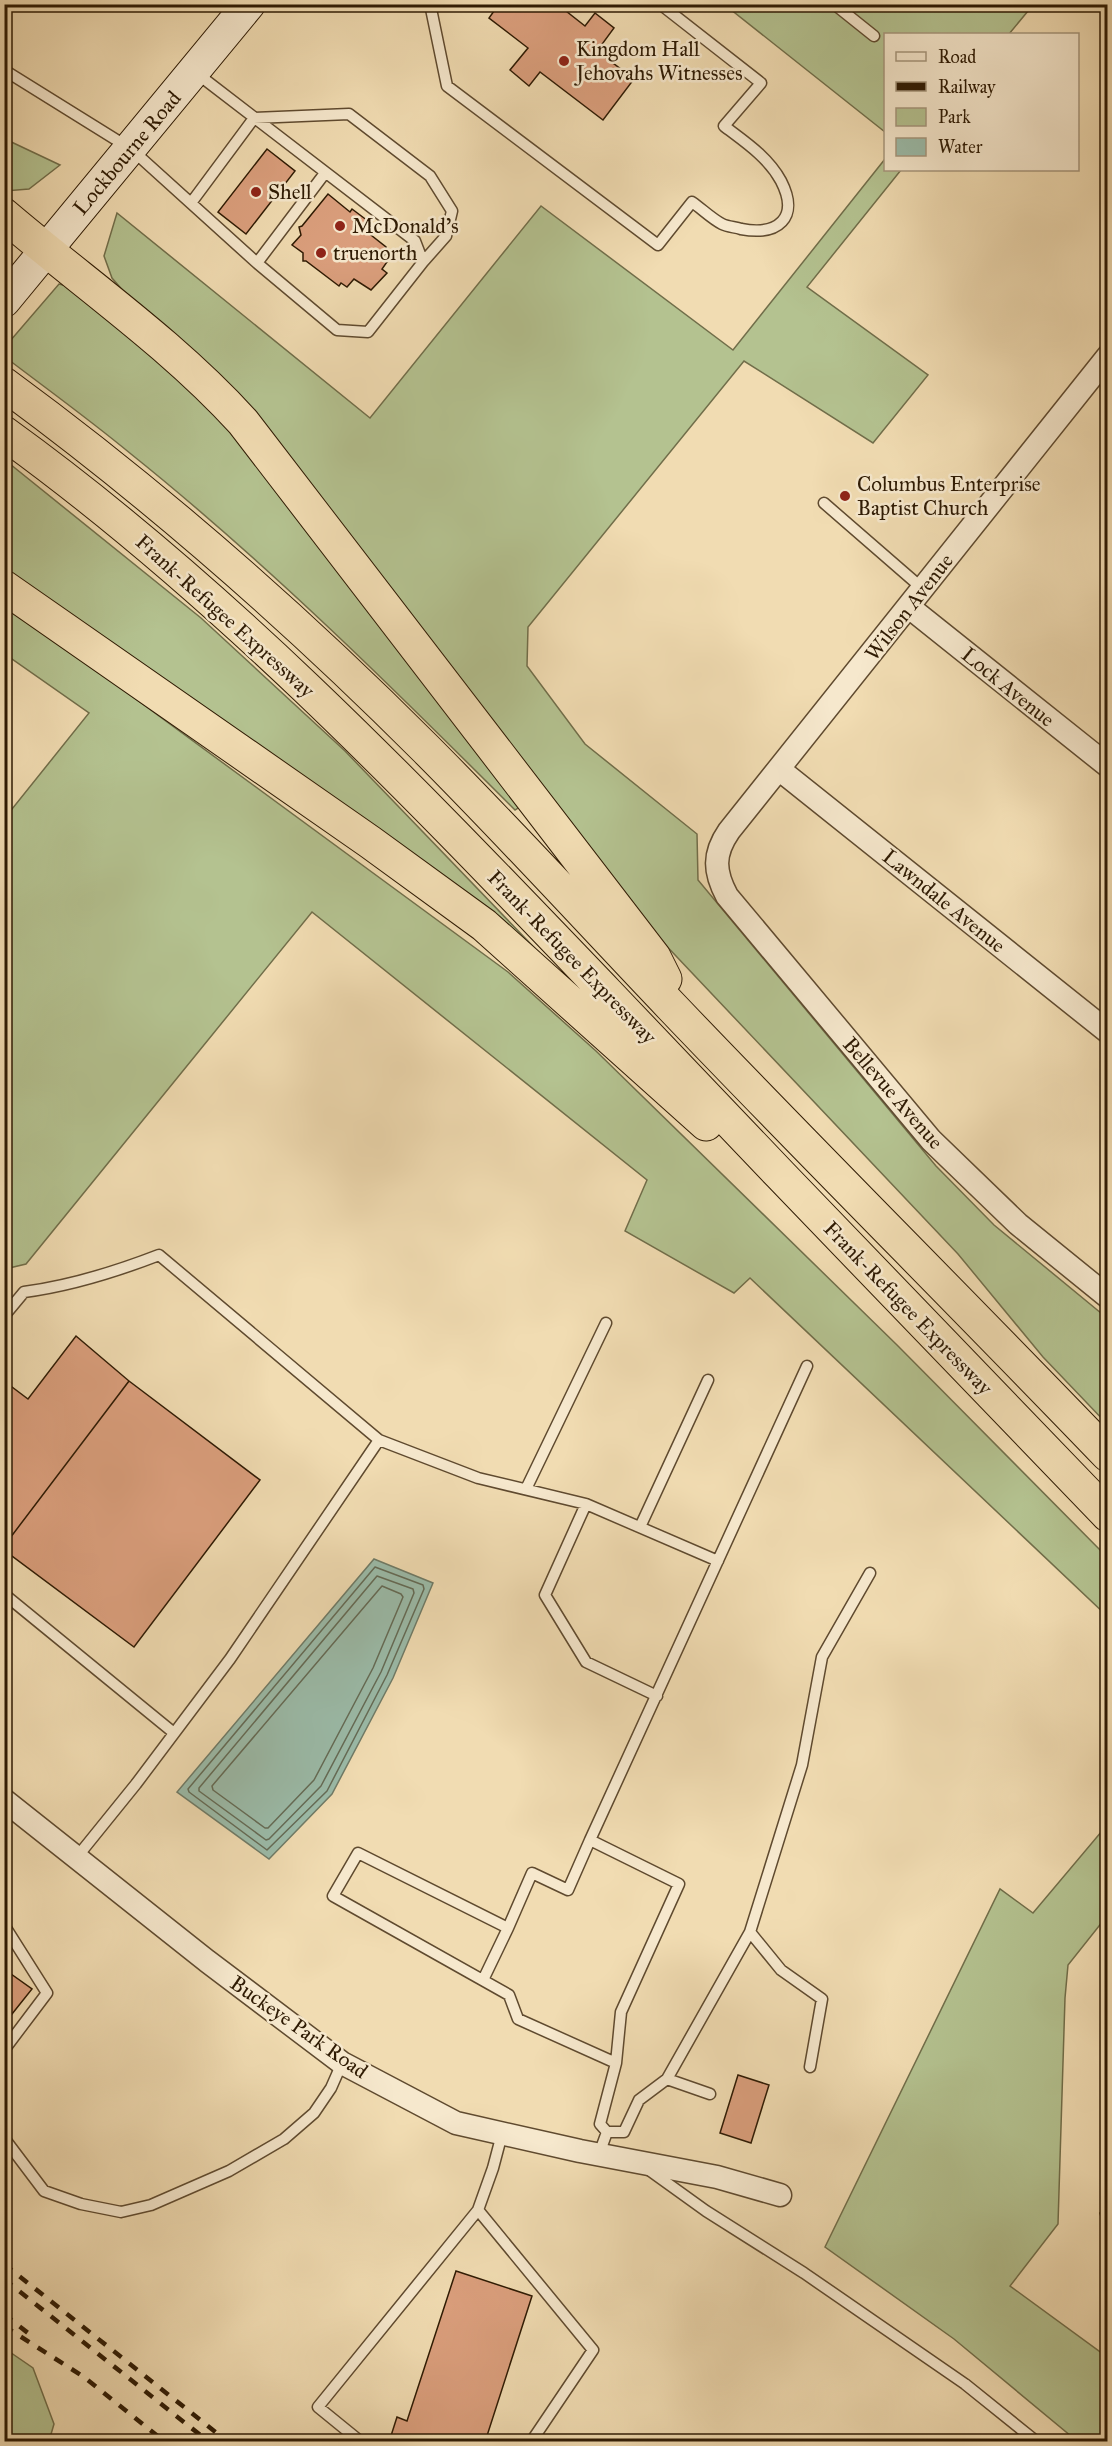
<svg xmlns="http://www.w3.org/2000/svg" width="1112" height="2446" viewBox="0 0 1112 2446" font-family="'IM FELL Great Primer',serif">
	<rect width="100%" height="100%" fill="#f1dcb2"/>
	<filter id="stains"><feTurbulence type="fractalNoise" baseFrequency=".00333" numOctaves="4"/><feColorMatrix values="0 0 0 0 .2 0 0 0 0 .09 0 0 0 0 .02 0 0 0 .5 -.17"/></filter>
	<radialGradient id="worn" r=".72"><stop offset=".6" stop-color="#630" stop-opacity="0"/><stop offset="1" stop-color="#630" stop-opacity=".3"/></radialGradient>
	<path fill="#b4c290" stroke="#716e4a" stroke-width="1.5" d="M725 5H1033L1009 34H886L885 132Z
		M5 139 60 165 29 189 5 191Z
		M885 159 886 170H901L807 287 928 375 873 443 744 361 528 627 527 666 585 744 697 834 698 880 936 1166 994 1225 1107 1318V1424L1043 1357 958 1254 641 919 139 309 112 278 104 256 117 213 370 418 541 206 733 350Z
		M59 284 67 286 140 342 220 418 521 806 515 810C392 687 267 563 131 454 90 420 47 389 5 357L4 348Z
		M5 460 201 618 345 751 552 966 5 574Z
		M5 603 508 972 596 1051 897 1345 1107 1557V1616L750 1278 734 1293 625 1231 647 1180 312 912 26 1264 5 1269 4 819 89 713 5 654Z
		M1107 1825V1916L1068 1965 1065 1998 1058 2224 1010 2286 1107 2357V2441H1077L954 2339 825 2247 1000 1889 1033 1913Z
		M4 2348 33 2368 54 2424 49 2441H5Z"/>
	<path fill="#9bbcaa" stroke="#6f7b67" stroke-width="1.5" d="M374 1559 433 1583 393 1678 332 1794 269 1859 177 1792Z"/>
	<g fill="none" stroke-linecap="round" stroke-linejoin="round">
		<path stroke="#646b56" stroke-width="1.5" d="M375 1567 423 1585 424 1589 387 1675 327 1791 267 1850 189 1792 188 1789Z
			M377 1576 413 1589 414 1593 381 1672 321 1786 269 1839 266 1840 199 1791V1788Z
			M382 1586 401 1594 403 1597 373 1668 314 1780 268 1828H265L213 1790 212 1786Z"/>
	</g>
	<path fill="#db9f7d" stroke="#2e1a03" stroke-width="1.5" d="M499 4H557L585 26 595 13 614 28 597 51 634 79 603 120 540 72 529 86 510 70 528 48 489 18Z
		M267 149 295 171 246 234 218 212Z
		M328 194 350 212 352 209 368 221 362 228 386 247 387 252 382 258 387 262 382 269 387 273 371 290 354 279 347 287 341 283 339 286 306 261H303V253L292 245 301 235 299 227 302 226Z
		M76 1336 129 1381 4 1546V1381L28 1399Z
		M129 1381 260 1480 134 1647 4 1550V1546Z
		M4 1969 32 1989 4 2024Z
		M738 2075 769 2085 751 2143 720 2133Z
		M1108 2211V2240H1107L1100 2213Z
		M456 2271 532 2296 485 2442H389L397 2417 407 2421Z"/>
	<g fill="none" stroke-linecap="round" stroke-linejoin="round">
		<defs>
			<path id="service" d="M430 4 447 86 658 245 692 202C702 209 712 219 722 224 728 227 735 227 741 229 778 236 800 218 781 181 768 157 745 142 724 126L761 83 660 4
				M834 4 874 36
				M4 70 131 149 257 263 337 330 368 332 423 262 415 241 195 72
				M191 203 254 118 349 114 430 176 452 211 446 236 423 262
				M257 263 325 173
				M824 503 923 589
				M4 1316 24 1292C70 1286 115 1272 159 1255L379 1440 230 1659 136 1784 77 1857
				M379 1440 478 1478 586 1504 718 1561
				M526 1489 606 1323
				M586 1504 545 1595 586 1662 657 1696
				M640 1527 708 1380
				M4 1594 174 1733
				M590 1840 807 1366
				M4 1925 47 1993 4 2050
				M508 1928 532 1873 568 1890 590 1840 679 1884 621 2012 616 2063
				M750 1932 781 1970 822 1999 810 2067
				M483 1980 508 1928 358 1853 333 1896 509 1995 518 2019 616 2063 600 2124 607 2132
				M667 2079 750 1932 802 1765 822 1657 870 1573
				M4 2138 44 2191 81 2204 121 2212 151 2205 229 2171 284 2139 314 2113 331 2088 342 2063
				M599 2154 607 2132H624L639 2100 667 2079 710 2094
				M649 2170 706 2211 804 2273 965 2384 1037 2442
				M478 2210 593 2350 531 2442
				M361 2442 318 2407 478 2210 493 2168 502 2134"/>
			<path id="minor" d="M1108 356 729 831C713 854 714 872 727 896L931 1140 1018 1224 1108 1297
				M909 607 1108 766
				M780 770 1108 1032
				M4 1800 207 1961 342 2063 456 2123 580 2151 717 2177 780 2195"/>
			<path id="secondary" d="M4 301 249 4"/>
			<path id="motorway" d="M4 215C85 284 172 344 243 422L654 957 665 979
				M4 384C154 494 294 617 425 748 509 832 589 920 671 1006 815 1157 963 1304 1108 1455
				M4 433C227 594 417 795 607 993 773 1168 940 1341 1108 1515
				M4 587 370 842 484 925 706 1124"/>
		</defs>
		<use href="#service" stroke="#5f4a2f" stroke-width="13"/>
		<use href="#minor" stroke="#5f4a2f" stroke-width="25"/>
		<use href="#secondary" stroke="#2e1a03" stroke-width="34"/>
		<use href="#motorway" stroke="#2e1a03" stroke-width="35"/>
		<use href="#service" stroke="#f6e8cd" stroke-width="10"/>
		<use href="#minor" stroke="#f6e8cd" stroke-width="22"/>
		<use href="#secondary" stroke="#f6e8cd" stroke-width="32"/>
		<use href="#motorway" stroke="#f1dcb2" stroke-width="33"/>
		<path stroke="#2e1a03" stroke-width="4.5" stroke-dasharray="10 10" stroke-linecap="butt" d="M4 2264 228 2442
			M4 2279 209 2442
			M4 2314 28 2333
			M4 2326 84 2377 165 2442"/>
	</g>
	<g fill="#8f2418" stroke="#f6e8cd" stroke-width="2">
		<circle cx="564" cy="61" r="6"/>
		<circle cx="256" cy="192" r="6"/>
		<circle cx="340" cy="226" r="6"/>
		<circle cx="321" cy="253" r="6"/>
		<circle cx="845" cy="496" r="6"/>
	</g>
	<g text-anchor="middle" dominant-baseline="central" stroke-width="5" stroke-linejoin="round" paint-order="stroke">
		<g font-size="21" fill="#2e1a03" stroke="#f6e8cd" text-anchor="start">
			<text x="576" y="49">Kingdom Hall<tspan x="576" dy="24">Jehovahs Witnesses</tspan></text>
			<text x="268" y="192">Shell</text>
			<text x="352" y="226">McDonald's</text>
			<text x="333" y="253">truenorth</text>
			<text x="857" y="484">Columbus Enterprise<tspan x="857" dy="24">Baptist Church</tspan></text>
		</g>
		<g font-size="21" fill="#2e1a03" stroke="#f6e8cd">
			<text transform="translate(127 153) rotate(-50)">Lockbourne Road</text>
			<text transform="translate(909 607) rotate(-52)">Wilson Avenue</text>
			<text transform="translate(225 616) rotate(42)">Frank-Refugee Expressway</text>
			<text transform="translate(1008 687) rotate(39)">Lock Avenue</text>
			<text transform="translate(944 901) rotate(39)">Lawndale Avenue</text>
			<text transform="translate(572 957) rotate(46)">Frank-Refugee Expressway</text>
			<text transform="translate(893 1093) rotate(49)">Bellevue Avenue</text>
			<text transform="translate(908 1308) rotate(46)">Frank-Refugee Expressway</text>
			<text transform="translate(299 2027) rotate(35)">Buckeye Park Road</text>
		</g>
	</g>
	<rect width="1112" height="2446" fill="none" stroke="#f1dcb2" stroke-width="24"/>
	<rect x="6" y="6" width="1100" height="2434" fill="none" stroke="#2e1a03" stroke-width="3"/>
	<rect x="12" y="12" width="1088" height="2422" fill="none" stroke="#2e1a03" stroke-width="1.5"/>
	<rect x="884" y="33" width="195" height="138" fill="#f6e8cd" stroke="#a6967c" stroke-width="1.5"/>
	<rect x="896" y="52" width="30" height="9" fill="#f6e8cd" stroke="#a6967c" stroke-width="1.5"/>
	<text x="938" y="63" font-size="18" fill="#2e1a03">Road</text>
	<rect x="896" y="82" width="30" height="9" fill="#2e1a03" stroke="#a6967c" stroke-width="1.5"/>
	<text x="938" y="93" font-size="18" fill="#2e1a03">Railway</text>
	<rect x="896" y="108" width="30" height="18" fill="#b4c290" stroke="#a6967c" stroke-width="1.5"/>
	<text x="938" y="123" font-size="18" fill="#2e1a03">Park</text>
	<rect x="896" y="138" width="30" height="18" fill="#9bbcaa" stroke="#a6967c" stroke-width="1.5"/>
	<text x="938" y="153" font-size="18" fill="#2e1a03">Water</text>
	<rect width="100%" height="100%" filter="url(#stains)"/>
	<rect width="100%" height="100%" fill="url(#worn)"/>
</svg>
